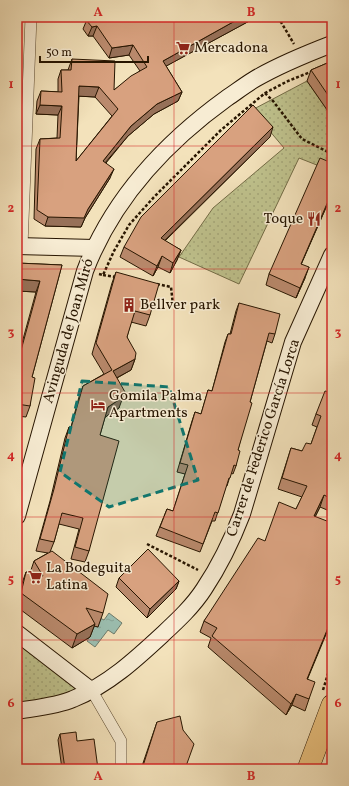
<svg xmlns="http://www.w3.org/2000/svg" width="349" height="786" viewBox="0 0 349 786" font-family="Vollkorn,serif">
	<defs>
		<pattern id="green-dots" width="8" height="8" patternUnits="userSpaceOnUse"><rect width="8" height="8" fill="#bfc28d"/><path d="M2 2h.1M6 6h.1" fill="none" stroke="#a4a678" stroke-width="1.8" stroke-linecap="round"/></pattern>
		<pattern id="water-ripples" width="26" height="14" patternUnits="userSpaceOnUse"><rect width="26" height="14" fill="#9bbeb0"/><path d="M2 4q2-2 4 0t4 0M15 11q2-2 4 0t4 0" fill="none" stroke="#86a296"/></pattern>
	</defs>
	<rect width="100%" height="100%" fill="#f3e2bb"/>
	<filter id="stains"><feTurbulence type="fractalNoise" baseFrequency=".005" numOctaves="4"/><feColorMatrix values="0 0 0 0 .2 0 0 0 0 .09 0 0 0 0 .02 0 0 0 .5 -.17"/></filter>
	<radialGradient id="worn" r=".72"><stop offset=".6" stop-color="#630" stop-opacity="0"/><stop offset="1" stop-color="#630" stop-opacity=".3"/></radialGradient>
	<path fill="url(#green-dots)" stroke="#736c46" d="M307 81 332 117V171L299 158 239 284 179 257 213 208 284 148 252 110Z
		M17 633 92 691 17 711Z"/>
	<path fill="url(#water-ripples)" stroke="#6d7a6a" d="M109 613 122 623 114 634 108 630 95 647 87 641C90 636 91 631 95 626L98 627 100 618 104 620Z"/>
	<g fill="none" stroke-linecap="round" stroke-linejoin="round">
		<defs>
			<path id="street" d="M22 246 31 17
				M92 691 121 741V769"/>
			<path id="secondary" d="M17 246 94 248
				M17 516 85 271C112 200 166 142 227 98 236 92 245 85 255 79 279 65 306 54 332 44
				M17 633 92 691
				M17 711C35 708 57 706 73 699 108 685 136 659 163 634 178 620 193 606 204 589 220 565 232 540 242 514L293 342 332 255"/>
			<path id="highway" d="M308 769 332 705"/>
		</defs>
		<use href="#street" stroke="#5a482f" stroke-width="12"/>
		<use href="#secondary" stroke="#271500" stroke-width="18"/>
		<use href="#highway" stroke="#271500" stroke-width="22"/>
		<path stroke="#271500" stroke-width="2.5" stroke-dasharray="3 2" stroke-linecap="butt" d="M278 17 294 44
			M265 93 273 101 302 139 332 154
			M99 274 103 275 114 251 129 225 154 197 221 130 265 93 288 81 313 71
			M103 275 116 277
			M157 284 171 287 173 305
			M147 544 198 570
			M323 690 332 661"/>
		<use href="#street" stroke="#f7ecd3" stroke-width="11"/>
		<use href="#secondary" stroke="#f7ecd3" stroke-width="16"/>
		<use href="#highway" stroke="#eac17e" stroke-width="21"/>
	</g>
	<path fill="#ba8a6d" stroke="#271500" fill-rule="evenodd" d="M88 17H254L253 19 166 66 182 92 178 101 154 114 128 136 106 163 110 178 85 218 81 227 45 226 34 219 36 149 40 139 57 138 58 115 36 114 37 101 41 91 58 92V79L61 70H68L72 59 114 90 140 71 129 55 109 58 93 36H88L83 29ZM79 96 95 97 112 116 76 161Z
		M332 61V117L307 81 311 70Z
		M270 137 165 241 181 250 177 260 170 273 158 267 153 276 120 257 124 247Z
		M332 163V205L328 203 301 264 305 278 296 298 266 285 269 274Z
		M17 263 62 265 32 377 30 406 26 417 17 416V361L36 292 17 291Z
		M116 272 150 315 146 326 131 322 127 337 135 359 131 370 117 378 119 408 105 417 100 435 89 551 85 562 71 559 79 529 59 524 54 542 50 552 103 613 98 627 94 626 90 637 72 648 17 607V602L21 586 26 572 30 573 34 561 48 553 36 551 50 501 65 438 69 427H71L79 397 83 386 104 374 92 354 112 283Z
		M239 303 275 334 272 343 267 341 250 402 238 450 236 466 233 474 231 473 227 486H226L215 521H212L200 552 156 536 167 509 173 511 185 474 177 472 192 421 195 412 201 414 208 390 212 391 225 342 228 334H230L236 311Z
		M332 385V512L320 507 315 517 307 679 309 699 305 711 292 705 286 715 208 647 211 638 200 632 204 621 265 541 296 509 302 497 278 489 291 448 302 451 311 444 317 427 312 425 316 414 329 392Z
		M119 578 179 581 176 589 147 618 116 587Z
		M157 722 185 769H141Z
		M60 734 77 741 98 769H62L58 740Z"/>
	<path fill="#977159" stroke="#271500" d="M242 17H254L253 19 159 70 163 61Z
		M97 26 93 36H88L92 27Z
		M133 45 129 55 109 58 112 48Z
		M79 86 99 87 95 97 76 96Z
		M182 92 178 101 154 114 128 136 99 170 103 161 131 126 157 104Z
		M40 105 62 106 58 115 36 114Z
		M273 127 270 137 157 248 161 238Z
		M114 169 110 178 85 218 81 227 45 226 48 217 88 209Z
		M332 192 328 203 297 274 301 264Z
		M181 250 177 260 170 273 173 263Z
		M162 256 158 267 153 276 157 266Z
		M309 267 305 278 296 298 300 288Z
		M17 279 40 281 36 292 17 291Z
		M135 359 131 370 109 382 113 371Z
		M123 397 119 408 104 418 108 407Z
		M324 495 320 507 310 527 314 516Z
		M179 581 176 589 147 618 150 609Z
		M332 618V620L303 690 307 679Z
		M95 624 90 637 72 648 77 634Z
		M296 694 292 705 286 715 291 704Z"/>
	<path fill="#d8a17f" stroke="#271500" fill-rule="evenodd" d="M88 17H242L163 61 182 92 157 104 131 126 103 161 114 169 88 209 84 218 48 217 37 210 40 139 60 138 62 106 40 105 41 91 62 92 61 70H71L72 59 115 61 114 90 131 76 147 67 133 45 112 48 97 26 92 27 86 20ZM79 86 99 87 118 109 76 161Z
		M332 61V101L311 70Z
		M253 105 273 127 161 238 181 250 173 263 162 256 157 266 124 247 141 217Z
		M320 158 332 163V192L301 264 309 267 300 288 269 274Z
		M17 263 62 265 32 377 35 378 30 406 17 404V365L40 281 17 279Z
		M116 272 159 284 150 315 135 311 127 337 136 353 135 359 113 371 125 392 123 397 108 407 100 435 119 441 89 551 75 547 83 518 62 513 54 542 40 539 54 489 69 427 71 428 83 386 112 370 96 343Z
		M239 303 280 314 275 334 269 333 250 402 252 403 238 450 240 451 236 466 234 465 230 478H229L218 513 215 512 203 544 160 527 167 509 173 511 188 465 180 463 195 412 201 414 208 390 212 391 228 334H231Z
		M332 385V499L324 495 314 516 332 523V573L331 575 332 576V618L307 679 315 682 309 699 296 694 291 704 212 636 217 628 204 621 258 538 265 541 279 502 296 509 307 486 282 478 291 448 302 451 306 443 311 444 321 416 316 414 325 391 329 392Z
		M148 549 179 581 150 609 119 578Z
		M52 551 108 594 103 613 86 608 95 624 77 634 21 593 26 572 43 576 34 561Z
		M180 716 183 730 194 744 185 769H142L157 722Z
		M76 732 77 741 94 739 98 769H65L60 734Z"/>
	<path fill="#0f766e" fill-opacity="0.2" stroke="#0f766e" stroke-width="3" stroke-dasharray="8 5" stroke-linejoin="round" d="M82 381 169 387 198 480 109 507 60 472Z"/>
	<path fill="none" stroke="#d62828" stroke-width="1" stroke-opacity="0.55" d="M174 17V769M17 146H332M17 269H332M17 393H332M17 517H332M17 640H332"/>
	<defs>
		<symbol id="supermarket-bare" viewBox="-9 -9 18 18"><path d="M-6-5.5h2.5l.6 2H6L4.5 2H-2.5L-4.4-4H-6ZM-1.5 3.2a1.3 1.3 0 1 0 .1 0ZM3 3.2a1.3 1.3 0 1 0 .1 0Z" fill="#8f2418" stroke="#f7ecd3" stroke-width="2.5" paint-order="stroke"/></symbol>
		<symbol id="restaurant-bare" viewBox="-9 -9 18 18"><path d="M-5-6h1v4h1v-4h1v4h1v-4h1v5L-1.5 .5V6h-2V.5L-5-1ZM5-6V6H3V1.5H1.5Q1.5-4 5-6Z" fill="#8f2418" stroke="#f7ecd3" stroke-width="2.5" paint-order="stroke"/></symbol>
		<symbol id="building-bare" viewBox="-9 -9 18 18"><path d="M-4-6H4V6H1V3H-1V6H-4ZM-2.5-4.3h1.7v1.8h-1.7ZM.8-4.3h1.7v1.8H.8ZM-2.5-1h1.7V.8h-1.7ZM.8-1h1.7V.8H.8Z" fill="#8f2418" stroke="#f7ecd3" stroke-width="2.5" paint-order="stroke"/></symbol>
		<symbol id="hotel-bare" viewBox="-9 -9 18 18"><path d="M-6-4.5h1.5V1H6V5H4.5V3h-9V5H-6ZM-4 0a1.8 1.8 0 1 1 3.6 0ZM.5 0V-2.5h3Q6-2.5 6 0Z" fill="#8f2418" stroke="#f7ecd3" stroke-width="2.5" paint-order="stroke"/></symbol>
	</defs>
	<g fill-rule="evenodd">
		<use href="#supermarket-bare" x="173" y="38" width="20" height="20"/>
		<use href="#restaurant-bare" x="304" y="209" width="20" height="20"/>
		<use href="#building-bare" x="119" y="295" width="20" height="20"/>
		<use href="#hotel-bare" x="88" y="395" width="20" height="20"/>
		<use href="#supermarket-bare" x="25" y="567" width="20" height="20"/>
	</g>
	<g text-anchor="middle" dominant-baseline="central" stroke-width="3" stroke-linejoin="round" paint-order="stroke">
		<g font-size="15" fill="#271500" stroke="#f7ecd3" text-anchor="start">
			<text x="194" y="48">Mercadona</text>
			<text x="303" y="219" text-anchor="end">Toque</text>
			<text x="140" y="305">Bellver park</text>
			<text x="109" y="396">Gomila Palma<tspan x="109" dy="17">Apartments</tspan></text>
			<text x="46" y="568">La Bodeguita<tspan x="46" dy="17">Latina</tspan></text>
		</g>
		<g font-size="15" fill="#271500" stroke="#f7ecd3">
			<text transform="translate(69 331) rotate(-74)">Avinguda de Joan Miró</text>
			<text transform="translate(264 438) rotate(-72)">Carrer de Federico García Lorca</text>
		</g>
	</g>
	<rect width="349" height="786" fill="none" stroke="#f3e2bb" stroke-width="44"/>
	<path d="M40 56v6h108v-6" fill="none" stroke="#271500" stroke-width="2"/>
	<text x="46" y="56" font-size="12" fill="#271500" stroke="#f7ecd3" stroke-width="3" paint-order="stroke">50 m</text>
	<rect x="22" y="22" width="305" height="742" fill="none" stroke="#d62828" stroke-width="1.5"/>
	<g font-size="13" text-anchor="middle" font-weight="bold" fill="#d62828">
		<text x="98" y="16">A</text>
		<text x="251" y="16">B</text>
		<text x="11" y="88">1</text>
		<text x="338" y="88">1</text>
		<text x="11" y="212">2</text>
		<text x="338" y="212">2</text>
		<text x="11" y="336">3</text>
		<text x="338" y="336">3</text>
		<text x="11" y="459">4</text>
		<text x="338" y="459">4</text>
		<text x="11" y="583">5</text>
		<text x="338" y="583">5</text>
		<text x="11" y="707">6</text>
		<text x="338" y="707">6</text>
		<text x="98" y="780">A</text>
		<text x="251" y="780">B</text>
	</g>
	<rect width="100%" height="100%" filter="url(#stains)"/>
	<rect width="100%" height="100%" fill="url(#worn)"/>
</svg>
